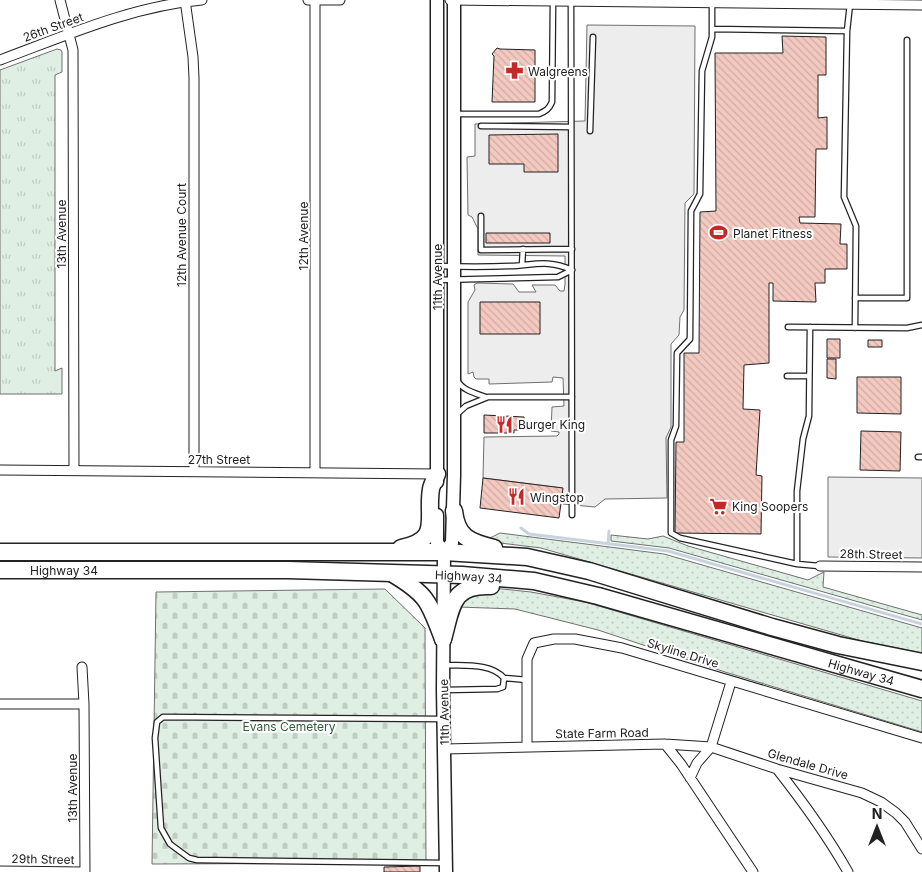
<svg xmlns="http://www.w3.org/2000/svg" width="922" height="872" viewBox="0 0 922 872" font-family="Inter,sans-serif">
	<defs>
		<pattern id="grass-dots" width="8" height="8" patternUnits="userSpaceOnUse" patternTransform="scale(1.25)"><rect width="8" height="8" fill="#e0efe3"/><path d="M2 2h.1M6 6h.1" fill="none" stroke="#c0cdc2" stroke-width="1.8" stroke-linecap="round"/></pattern>
		<pattern id="cemetery-stones" width="16" height="16" patternUnits="userSpaceOnUse" patternTransform="scale(1.25)"><rect width="16" height="16" fill="#e0efe3"/><path d="M2 7V4a2 2 0 0 1 4 0v3zM10 15v-3a2 2 0 0 1 4 0v3z" fill="#c0cdc2"/></pattern>
		<pattern id="park-tufts" width="24" height="20" patternUnits="userSpaceOnUse" patternTransform="scale(1.25)"><rect width="24" height="20" fill="#e0efe3"/><path d="M3 7l-1-3M5 7V3M7 7l1-3M15 17l-1-3M17 17v-4M19 17l1-3" fill="none" stroke="#c0cdc2"/></pattern>
		<pattern id="building-back-hatch" width="6" height="6" patternUnits="userSpaceOnUse" patternTransform="scale(1.25)"><rect width="6" height="6" fill="#f3c9c0"/><path d="M-1 5l2 2M0 0l6 6M5-1l2 2" fill="none" stroke="#d0aca5"/></pattern>
	</defs>
	<rect width="100%" height="100%" fill="#fff"/>
	<path fill="url(#grass-dots)" stroke="#6f6f6f" d="M500 533 664 554 922 628V653L862 641 541 548 484 541Z
		M611 535 648 539 663 536 688 546 808 580 824 572 823 587 922 615V620L669 548 611 541Z
		M493 588 531 592 585 602 922 701V732L725 672 598 630 515 609 458 607 462 599Z"/>
	<path fill="url(#cemetery-stones)" stroke="#6f6f6f" d="M385 589 425 628 426 863 152 864 156 592Z"/>
	<path fill="url(#park-tufts)" stroke="#6f6f6f" d="M57 49 61 50 62 52V72L55 75V371L62 368V394H0V70Z"/>
	<path fill="#ededed" stroke="#6f6f6f" d="M587 25 695 26 694 194 685 203 684 310 680 317 679 335 671 344V427L666 438 667 498 605 499 595 507 563 504 562 488 483 478 484 437 557 436 559 434V432L551 431 552 407 564 406 563 378 553 377 552 382 489 384V379H476L474 377 473 372 468 374V302L475 290 474 285 477 283 513 284 519 292H536L532 285H555L560 291H564L565 284V256L478 255V229L472 217 468 215 467 157 475 156V124L585 121Z
		M828 477 922 478V558L828 557Z"/>
	<g fill="none" stroke-linecap="round" stroke-linejoin="round">
		<path stroke="#c7d3dd" stroke-width="3" d="M521 528 529 534 668 551 922 624
			M608 544 609 531"/>
	</g>
	<path fill="url(#building-back-hatch)" stroke="#222" d="M782 36 826 37V75H818V118L827 117V149H816L815 217H799L800 223 841 224 840 244H847V269H825V283H815L816 302 773 301V283H769V363L744 365 743 409 760 410 756 475 762 476 761 534 675 533 676 442H684V353H699L700 212 716 211 715 53H783Z
		M497 48 500 49 535 50V102H492L494 56 492 54Z
		M558 134V172H524V164H489V135Z
		M486 233H550V243H486Z
		M480 302H540V334H480Z
		M827 339H840V358H827Z
		M868 340H882V347H868Z
		M827 359H836V379L827 378Z
		M857 377H901V414L857 413Z
		M484 415 524 417V430H514V433H484Z
		M861 431 901 432 900 471 860 470Z
		M483 478 563 488 559 518 480 508Z
		M420 866V872H384V867Z"/>
	<g fill="none" stroke-linecap="round" stroke-linejoin="round">
		<defs>
			<path id="lane" d="M571 2 572 515
				M712 4V37L702 71 700 194 691 211 690 339 677 353 676 426 671 440V533L680 538 797 564 819 566
				M850 4 847 31 844 197 856 226 855 328
				M712 29 847 31
				M457 114H539C546 111 549 109 552 102L553 2
				M481 126 571 127
				M590 131 593 37
				M481 216V250L572 249
				M522 265 523 249
				M440 266C463 267 487 267 510 266 534 265 548 259 572 270
				M438 280 558 277 572 270
				M855 298H907V40
				M788 327 907 328 922 325
				M787 376H809
				M457 380C463 391 475 393 486 397
				M456 415 466 406 488 397H572
				M918 457H922
				M797 564V491L803 439 809 416 810 327
				M504 678 527 680
				M445 690 497 689 503 687 504 678C491 663 465 666 446 665
				M443 719 163 717 157 722 155 738 161 828 170 844 189 858 197 860 445 863"/>
			<path id="street" d="M60 0 73 50 74 470
				M185 0 193 57 194 78V471
				M308 0H340
				M315 0V472
				M450 0 922 5
				M0 60C65 36 132 6 202 0
				M0 470 437 474
				M820 566 922 567
				M82 667 84 704 85 872
				M0 704H84
				M665 744 681 764 753 872
				M527 746V659L534 643 554 639H575L622 648 922 738
				M444 749 665 744 711 747 777 769 862 793 881 802 896 813 905 822 922 849
				M777 769C803 802 827 835 848 872
				M690 778 697 763 711 747 731 682
				M0 871 85 872"/>
			<path id="secondary" d="M437 0V482
				M437 515V543L444 552
				M446 872 443 690 444 552 452 543 454 475V0"/>
			<g id="highway">
				<path d="M454 511C457 537 469 542 494 548"/>
				<path d="M401 548C442 540 426 519 431 489 432 484 435 479 437 474"/>
				<path d="M0 552H444L527 557 589 571 772 627 838 645 922 662"/>
				<path id="s1" d="M0 570H288L462 575 534 581 598 596 922 689"/>
				<path d="M393 574C428 595 429 602 443 639"/>
				<path d="M443 639C452 607 451 584 491 586"/>
			</g>
		</defs>
		<use href="#lane" stroke="#222" stroke-width="7"/>
		<use href="#street" stroke="#222" stroke-width="11"/>
		<use href="#secondary" stroke="#222" stroke-width="15"/>
		<use href="#highway" stroke="#222" stroke-width="19"/>
		<use href="#lane" stroke="#fff" stroke-width="4.5"/>
		<use href="#street" stroke="#fff" stroke-width="9"/>
		<use href="#secondary" stroke="#fff" stroke-width="12"/>
		<use href="#highway" stroke="#fff" stroke-width="16"/>
	</g>
	<defs>
		<symbol id="pharmacy-bare" viewBox="-9 -9 18 18"><path d="M-2-6h4v4h4v4h-4v4h-4v-4h-4v-4h4Z" fill="#c62828" stroke="#fff" stroke-width="2.5" paint-order="stroke"/></symbol>
		<symbol id="stadium-bare" viewBox="-9 -9 18 18"><path d="M0-5a6.5 5 0 1 0 0 10a6.5 5 0 1 0 0-10ZM-3.5-1.8h7v3.6h-7Z" fill="#c62828" stroke="#fff" stroke-width="2.5" paint-order="stroke"/></symbol>
		<symbol id="restaurant-bare" viewBox="-9 -9 18 18"><path d="M-5-6h1v4h1v-4h1v4h1v-4h1v5L-1.5 .5V6h-2V.5L-5-1ZM5-6V6H3V1.5H1.5Q1.5-4 5-6Z" fill="#c62828" stroke="#fff" stroke-width="2.5" paint-order="stroke"/></symbol>
		<symbol id="supermarket-bare" viewBox="-9 -9 18 18"><path d="M-6-5.5h2.5l.6 2H6L4.5 2H-2.5L-4.4-4H-6ZM-1.5 3.2a1.3 1.3 0 1 0 .1 0ZM3 3.2a1.3 1.3 0 1 0 .1 0Z" fill="#c62828" stroke="#fff" stroke-width="2.5" paint-order="stroke"/></symbol>
	</defs>
	<g fill-rule="evenodd">
		<use href="#pharmacy-bare" x="502" y="58" width="25" height="25"/>
		<use href="#stadium-bare" x="706" y="220" width="25" height="25"/>
		<use href="#restaurant-bare" x="492" y="412" width="25" height="25"/>
		<use href="#restaurant-bare" x="504" y="484" width="25" height="25"/>
		<use href="#supermarket-bare" x="706" y="494" width="25" height="25"/>
	</g>
	<g text-anchor="middle" dominant-baseline="central" stroke-width="4" stroke-linejoin="round" paint-order="stroke">
		<g font-size="12" fill="#222" stroke="#fff">
			<text transform="translate(53 27) rotate(-20)">26th Street</text>
			<text transform="translate(61 234) rotate(-90)">13th Avenue</text>
			<text transform="translate(181 235) rotate(-90)">12th Avenue Court</text>
			<text transform="translate(303 236) rotate(-90)">12th Avenue</text>
			<text transform="translate(437 277) rotate(-90)">11th Avenue</text>
			<text x="219" y="459">27th Street</text>
			<text transform="translate(871 554) rotate(1)">28th Street</text>
			<text stroke="none"><textPath href="#s1" startOffset="64">Highway 34</textPath></text>
			<text stroke="none"><textPath href="#s1" startOffset="469">Highway 34</textPath></text>
			<text transform="translate(683 653) rotate(17)">Skyline Drive</text>
			<text stroke="none"><textPath href="#s1" startOffset="874">Highway 34</textPath></text>
			<text transform="translate(444 712) rotate(-91)">11th Avenue</text>
			<text transform="translate(602 733) rotate(-1)">State Farm Road</text>
			<text transform="translate(808 764) rotate(16)">Glendale Drive</text>
			<text transform="translate(72 788) rotate(-90)">13th Avenue</text>
			<text transform="translate(43 859) rotate(1)">29th Street</text>
		</g>
		<g font-size="12" fill="#222" stroke="#fff" text-anchor="start">
			<text x="528" y="71">Walgreens</text>
			<text x="733" y="233">Planet Fitness</text>
			<text x="518" y="424">Burger King</text>
			<text x="530" y="497">Wingstop</text>
			<text x="732" y="506">King Soopers</text>
		</g>
		<g font-size="12" fill="#2f5e38" stroke="#fff">
			<text x="289" y="726">Evans Cemetery</text>
		</g>
	</g>
	<g transform="translate(877 827)" stroke="#ffffff" stroke-width="4" paint-order="stroke">
	<path d="M0-4L9 19L0 12L-9 19Z" fill="#222222"/>
	<text y="-8" font-size="14" font-weight="bold" text-anchor="middle" fill="#222222">N</text>
	</g>
</svg>
